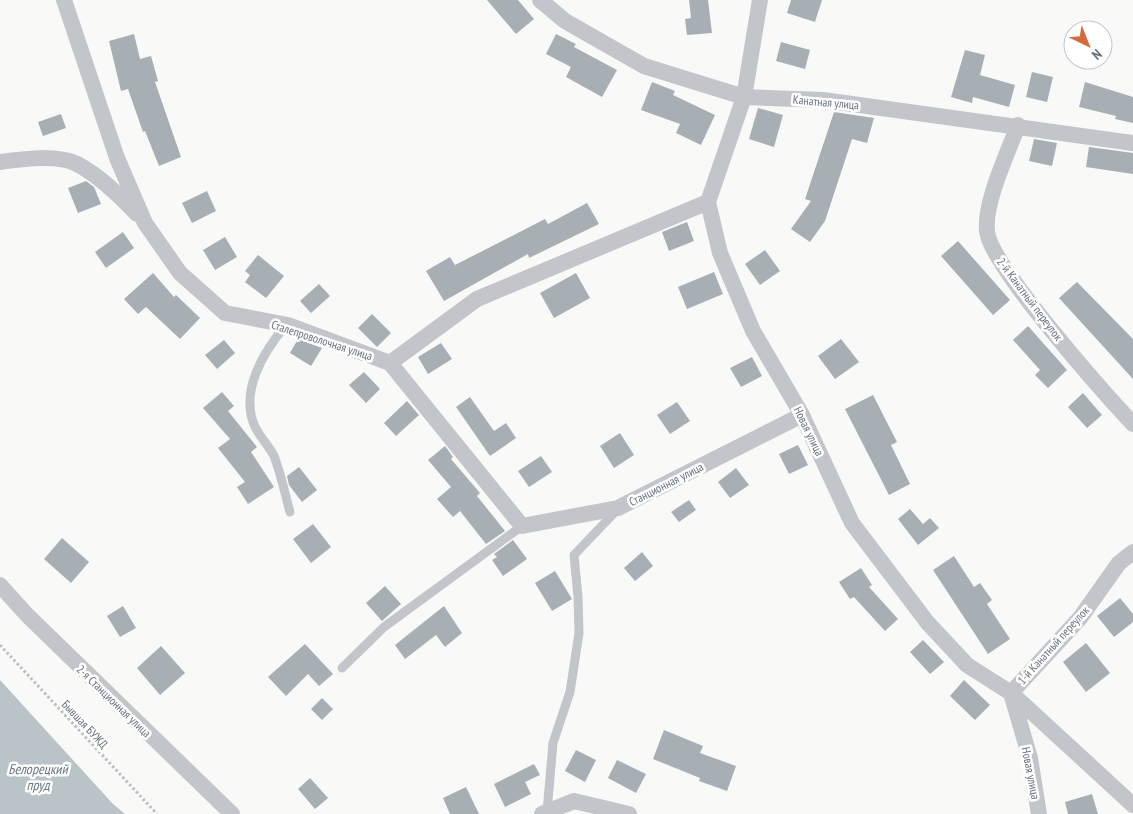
<svg xmlns="http://www.w3.org/2000/svg" width="1133" height="814" viewBox="0 0 1133 814" font-family="'PT Sans Narrow',sans-serif">
	<rect width="100%" height="100%" fill="#f9faf8"/>
	<path fill="#bac3c8" d="M0 680 113 804 125 814H0Z"/>
	<path fill="#a7aeb4" d="M487 0H518L534 19 516 34Z
		M689 0H708L712 33 687 35 685 19 691 18Z
		M791 0H822L815 22 787 13Z
		M134 34 140 59 151 56 158 81 155 82 181 157 159 166 145 131 143 132 128 89 121 91 109 41Z
		M556 34 576 44 574 47 617 70 602 97 566 77 571 67 546 54Z
		M781 42 810 50 805 69 776 61Z
		M965 50 985 55 980 75 1015 85 1009 107 973 97 972 103 951 97Z
		M1032 72 1053 77 1047 102 1026 97Z
		M652 82 675 91 673 95 715 115 701 145 676 133 680 124 641 110Z
		M1085 82 1133 97V123L1115 119 1116 116 1079 107Z
		M758 108 783 115 774 147 749 139Z
		M834 112 874 118 867 143 852 139 825 221 810 242 791 229 811 201 805 199Z
		M61 114 66 128 43 136 38 122Z
		M1034 139 1057 143 1052 166 1029 161Z
		M1089 147 1133 153V174L1086 167Z
		M86 181 94 187 101 204 78 213 68 188Z
		M207 191 216 211 192 223 182 203Z
		M587 203 599 224 529 258 528 254 444 301 426 271 450 257 455 265 545 219 548 224Z
		M687 222 694 241 669 251 662 232Z
		M123 232 134 248 106 268 95 252Z
		M225 237 237 257 215 270 203 250Z
		M958 241 1010 300 993 315 941 256Z
		M765 250 780 271 760 285 745 264Z
		M258 255 284 276 266 298 245 282 250 275 245 271Z
		M714 272 723 294 687 309 678 287Z
		M153 273 174 297 176 295 200 318 180 339 146 307 138 314 124 299Z
		M576 273 590 298 554 318 540 293Z
		M1077 282 1133 339V379L1059 298Z
		M319 284 330 296 311 313 300 301Z
		M372 314 391 333 377 347 358 328Z
		M1028 326 1067 370 1048 388 1035 375 1040 370 1013 340Z
		M298 339 322 348 311 366 290 353Z
		M841 339 859 362 835 379 818 356Z
		M224 340 235 353 217 369 205 355Z
		M441 343 452 359 428 374 418 357Z
		M752 357 762 376 741 387 730 368Z
		M364 372 380 389 366 403 349 385Z
		M222 392 234 406 228 411 257 447 251 452 274 487 248 504 237 487 245 482 218 448 230 439 203 408Z
		M1083 393 1102 415 1087 428 1068 407Z
		M873 395 897 442 891 445 910 484 889 495 845 409Z
		M470 397 494 431 506 423 516 438 490 456 456 407Z
		M407 401 419 415 396 436 384 423Z
		M677 402 690 421 670 434 657 415Z
		M620 433 634 455 614 468 600 446Z
		M798 445 808 465 789 474 779 454Z
		M445 446 453 457 451 459 480 493 477 496 505 531 486 544 460 511 453 517 437 499 451 487 428 460Z
		M541 456 552 472 529 487 518 471Z
		M299 467 317 490 302 502 289 485 287 476Z
		M736 468 749 485 730 498 718 482Z
		M689 500 696 510 679 522 671 512Z
		M910 509 923 524 930 518 939 528 918 545 898 519Z
		M313 524 331 547 311 563 293 539Z
		M62 538 89 562 71 583 44 559Z
		M513 540 527 559 503 576 492 560 497 557 494 554Z
		M642 552 653 566 635 581 624 568Z
		M954 556 974 587 980 583 992 600 987 604 1010 639 988 654 933 570Z
		M861 568 872 585 869 587 898 619 885 631 854 597 850 599 839 582Z
		M555 571 572 599 552 611 535 583Z
		M385 586 401 604 382 621 366 603Z
		M1120 598 1133 614V622L1114 637 1097 616Z
		M123 606 136 628 120 637 107 616Z
		M444 606 462 633 445 647 436 635 405 659 395 645Z
		M923 640 944 662 930 674 910 652Z
		M1086 643 1110 673 1086 692 1063 662Z
		M305 644 333 674 319 686 308 674 286 696 268 677Z
		M161 646 185 673 160 695 137 668Z
		M964 680 990 705 975 720 950 696Z
		M322 698 333 709 322 720 311 709Z
		M664 730 703 746 700 753 736 766 727 791 699 781 700 778 653 759Z
		M576 750 596 760 585 782 565 771Z
		M617 760 646 774 636 793 608 778Z
		M534 764 540 775 525 782 531 794 505 807 494 784Z
		M310 778 328 798 315 809 298 789Z
		M466 787 479 814H450L443 798Z
		M1092 794 1098 814H1068L1065 802Z"/>
	<g fill="none" stroke-linecap="round" stroke-linejoin="round">
		<path stroke="#bcbec1" stroke-width="3" stroke-dasharray="2.5 2.5" stroke-linecap="butt" d="M0 645 157 814"/>
		<path stroke="#c2c5c9" stroke-width="9" d="M286 325C264 351 239 391 255 427 260 437 269 446 274 456 281 474 285 494 290 512
			M342 668 384 627 522 526
			M547 812 553 743 570 692 579 633 578 597 574 555 617 510"/>
		<path stroke="#c2c5c9" stroke-width="16" d="M64 0 117 158 145 223 180 273 225 313 288 325 390 363 477 299 708 202
			M540 0 565 21 644 66 744 97 823 100 1133 143
			M760 0 744 97 708 202 720 253 753 331 802 415 852 523 927 622 967 665 1011 693 1030 758 1039 814
			M1018 125C1008 153 984 202 987 231 989 264 1105 394 1133 424
			M0 162C21 159 57 154 77 164 100 176 120 196 137 214
			M390 363 522 526 618 508 802 415
			M1133 552 1119 563 1080 618 1011 693 1133 805
			M0 585 27 615 232 814
			M542 814 574 801 629 814"/>
	</g>
	<g text-anchor="middle" dominant-baseline="central" stroke-width="5" stroke-linejoin="round" paint-order="stroke">
		<g font-size="12" fill="#677380" stroke="#fff">
			<text transform="translate(826 102) rotate(5)">Канатная улица</text>
			<text transform="translate(1030 299) rotate(53)">2-й Канатный переулок</text>
			<text transform="translate(322 340) rotate(18)">Сталепроволочная улица</text>
			<text transform="translate(809 431) rotate(64)">Новая улица</text>
			<text transform="translate(666 484) rotate(-27)">Станционная улица</text>
			<text transform="translate(1053 645) rotate(-48)">1-й Канатный переулок</text>
			<text transform="translate(114 701) rotate(44)">2-я Станционная улица</text>
			<text transform="translate(85 724) rotate(47)">Бывшая БУЖД</text>
			<text transform="translate(1031 773) rotate(79)">Новая улица</text>
		</g>
		<g font-size="14" font-style="italic" fill="#677880" stroke="#fff">
			<text x="38" y="769">Белорецкий<tspan x="38" dy="16">пруд</tspan></text>
		</g>
	</g>
	<g transform="translate(1088 45) rotate(137)"><circle r="24" fill="#ffffff" stroke="#c2c7cc"/>
	<path d="M0-4L9 19L0 12L-9 19Z" fill="#d36b3e"/>
	<text y="-8" font-size="14" font-weight="bold" text-anchor="middle" fill="#677380">N</text>
	</g>
</svg>
